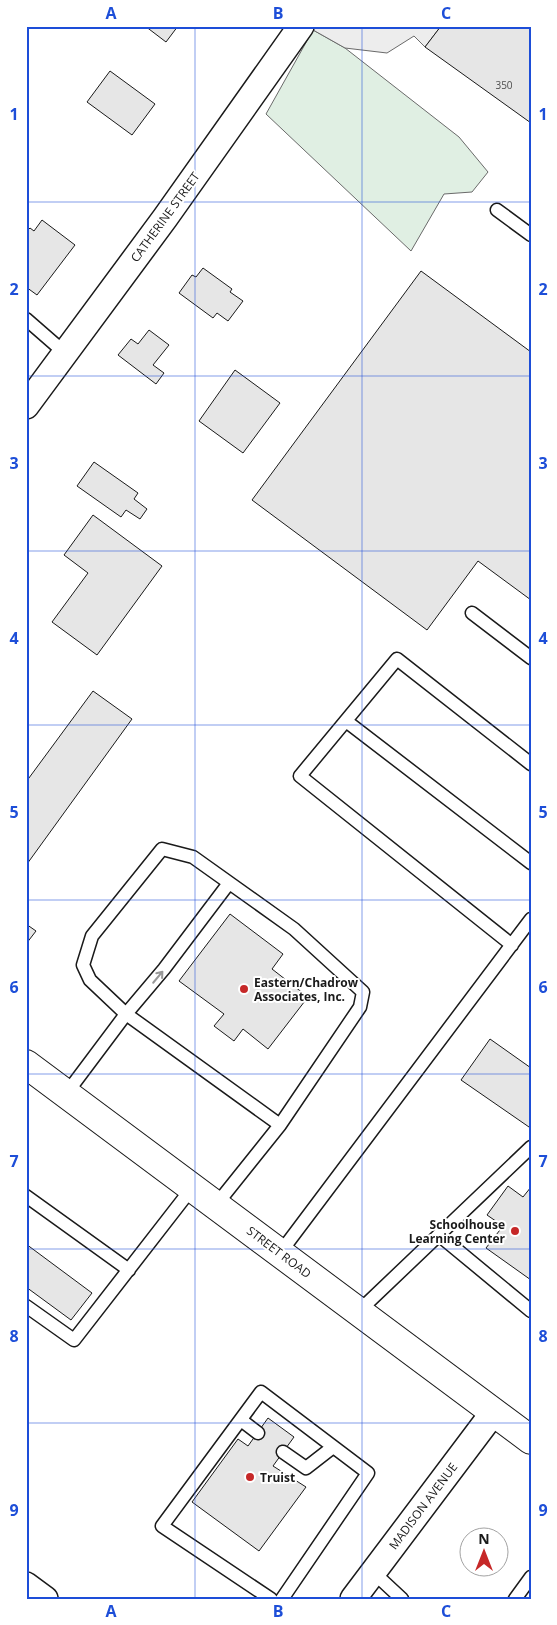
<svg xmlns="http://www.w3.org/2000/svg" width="557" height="1625" viewBox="0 0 557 1625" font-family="'Open Sans',sans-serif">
	<rect width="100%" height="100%" fill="#fff"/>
	<path fill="#e0efe3" stroke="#6a6a6a" d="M313 30 345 48 459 137 488 172 472 192 444 194 411 251 266 114Z"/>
	<path fill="#ededed" stroke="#6a6a6a" d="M306 26H441L425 47 414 36 387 53 345 48Z"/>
	<path fill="#e6e6e6" stroke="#1a1a1a" d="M145 26H178L166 42Z
		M441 26H531V123L425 47Z
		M110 71 155 104 132 135 87 102Z
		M42 220 75 245 37 295 26 287V232L30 228 34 231Z
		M203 268 232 289 230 292 243 301 228 321 217 313 213 318 179 293 192 275 196 277Z
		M421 271 531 352V600L478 561 427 630 252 500Z
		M149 330 169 345 153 365 164 373 156 384 118 355 131 339 138 344Z
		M235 370 280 403 243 453 199 421Z
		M94 462 138 493 134 499 147 509 140 519 126 510 121 517 77 486Z
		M93 515 162 566 97 655 52 622 88 573 64 555Z
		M93 691 132 719 27 864 26 782Z
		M230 914 283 954 272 969 308 997 268 1049 243 1029 234 1041 214 1026 224 1014 179 981Z
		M26 924 36 931 26 944Z
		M490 1039 531 1068V1124L529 1127 461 1080Z
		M508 1186 523 1197 531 1187V1280L486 1248 503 1226 487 1215Z
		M26 1244 92 1293 71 1320 26 1287Z
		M268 1418 294 1437 273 1466 306 1487 259 1551 192 1502 238 1439 248 1446Z"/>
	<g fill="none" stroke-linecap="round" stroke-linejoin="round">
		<defs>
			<path id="lane" d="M497 210 531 235
				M26 319 65 353
				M472 613 531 658
				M346 721 531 863
				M229 883 164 969 126 1014 90 980 83 965 92 936 162 849 193 857 294 929 363 992 360 1007 280 1125
				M512 945 300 776 397 659 531 764
				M66 1094 126 1014 280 1125 216 1205
				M26 1196 129 1270
				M439 1235 531 1311
				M280 1253 531 919
				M26 1306 74 1340 192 1188
				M358 1312 531 1147
				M241 1420 258 1433
				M283 1452 306 1468 333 1447
				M373 1572 402 1599
				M271 1599 162 1526 261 1392 368 1473 282 1599
				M515 1599 531 1577"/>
			<path id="street" d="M26 406 165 218 301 26
				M26 1585 45 1599
				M353 1599 493 1413"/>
			<path id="primary" d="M26 1064 531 1440"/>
		</defs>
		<use href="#lane" stroke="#1a1a1a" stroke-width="15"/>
		<use href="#street" stroke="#1a1a1a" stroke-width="28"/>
		<use href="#primary" stroke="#1a1a1a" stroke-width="30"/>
		<use href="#lane" stroke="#fff" stroke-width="12"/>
		<use href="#street" stroke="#fff" stroke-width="25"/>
		<use href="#primary" stroke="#fff" stroke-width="28"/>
	</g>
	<defs><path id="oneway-shaft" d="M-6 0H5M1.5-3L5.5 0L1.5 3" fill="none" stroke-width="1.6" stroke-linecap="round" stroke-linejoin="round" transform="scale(1.25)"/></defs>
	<use stroke="#989898" href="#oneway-shaft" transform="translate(158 977) rotate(-50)"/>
	<path fill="none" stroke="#1d4ed8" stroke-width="1" stroke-opacity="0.55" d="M195 26V1599M362 26V1599M26 202H531M26 376H531M26 551H531M26 725H531M26 900H531M26 1074H531M26 1249H531M26 1423H531"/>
	<g fill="#c62828" stroke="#fff" stroke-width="2">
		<circle cx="244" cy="989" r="5"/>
		<circle cx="515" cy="1231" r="5"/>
		<circle cx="250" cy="1477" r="5"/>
	</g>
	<g text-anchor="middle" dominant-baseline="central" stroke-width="4" stroke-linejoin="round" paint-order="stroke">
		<g font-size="10" fill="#4d4d4d">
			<text x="504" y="85">350</text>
		</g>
		<g font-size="12" fill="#1a1a1a" stroke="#fff">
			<text transform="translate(165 217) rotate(-54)">CATHERINE STREET</text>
			<text transform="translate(279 1252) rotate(37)">STREET ROAD</text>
			<text transform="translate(423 1506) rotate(-53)">MADISON AVENUE</text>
		</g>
		<g font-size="12" font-weight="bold" fill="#1a1a1a" stroke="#fff" text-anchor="start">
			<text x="254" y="982">Eastern/Chadrow<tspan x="254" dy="14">Associates, Inc.</tspan></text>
			<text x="505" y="1224" text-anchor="end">Schoolhouse<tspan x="505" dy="14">Learning Center</tspan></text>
			<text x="260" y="1477">Truist</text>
		</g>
	</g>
	<rect width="557" height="1625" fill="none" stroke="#ffffff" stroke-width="55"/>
	<g transform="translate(484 1552)"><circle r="24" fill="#ffffff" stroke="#a3a3a3"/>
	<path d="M0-4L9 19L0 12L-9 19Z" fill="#c62828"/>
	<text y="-8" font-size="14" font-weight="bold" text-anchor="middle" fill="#1a1a1a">N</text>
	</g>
	<rect x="28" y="28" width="502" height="1570" fill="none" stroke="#1d4ed8" stroke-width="2"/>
	<g font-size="16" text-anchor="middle" font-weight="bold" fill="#1d4ed8">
		<text x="111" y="19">A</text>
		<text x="278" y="19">B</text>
		<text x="446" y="19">C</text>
		<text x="14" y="120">1</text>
		<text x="543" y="120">1</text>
		<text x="14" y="295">2</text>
		<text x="543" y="295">2</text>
		<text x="14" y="469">3</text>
		<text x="543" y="469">3</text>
		<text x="14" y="644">4</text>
		<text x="543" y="644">4</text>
		<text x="14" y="818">5</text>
		<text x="543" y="818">5</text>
		<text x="14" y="993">6</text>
		<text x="543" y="993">6</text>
		<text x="14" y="1167">7</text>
		<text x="543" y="1167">7</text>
		<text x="14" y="1342">8</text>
		<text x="543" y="1342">8</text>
		<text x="14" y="1516">9</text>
		<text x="543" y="1516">9</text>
		<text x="111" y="1617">A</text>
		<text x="278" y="1617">B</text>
		<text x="446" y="1617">C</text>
	</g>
</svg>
